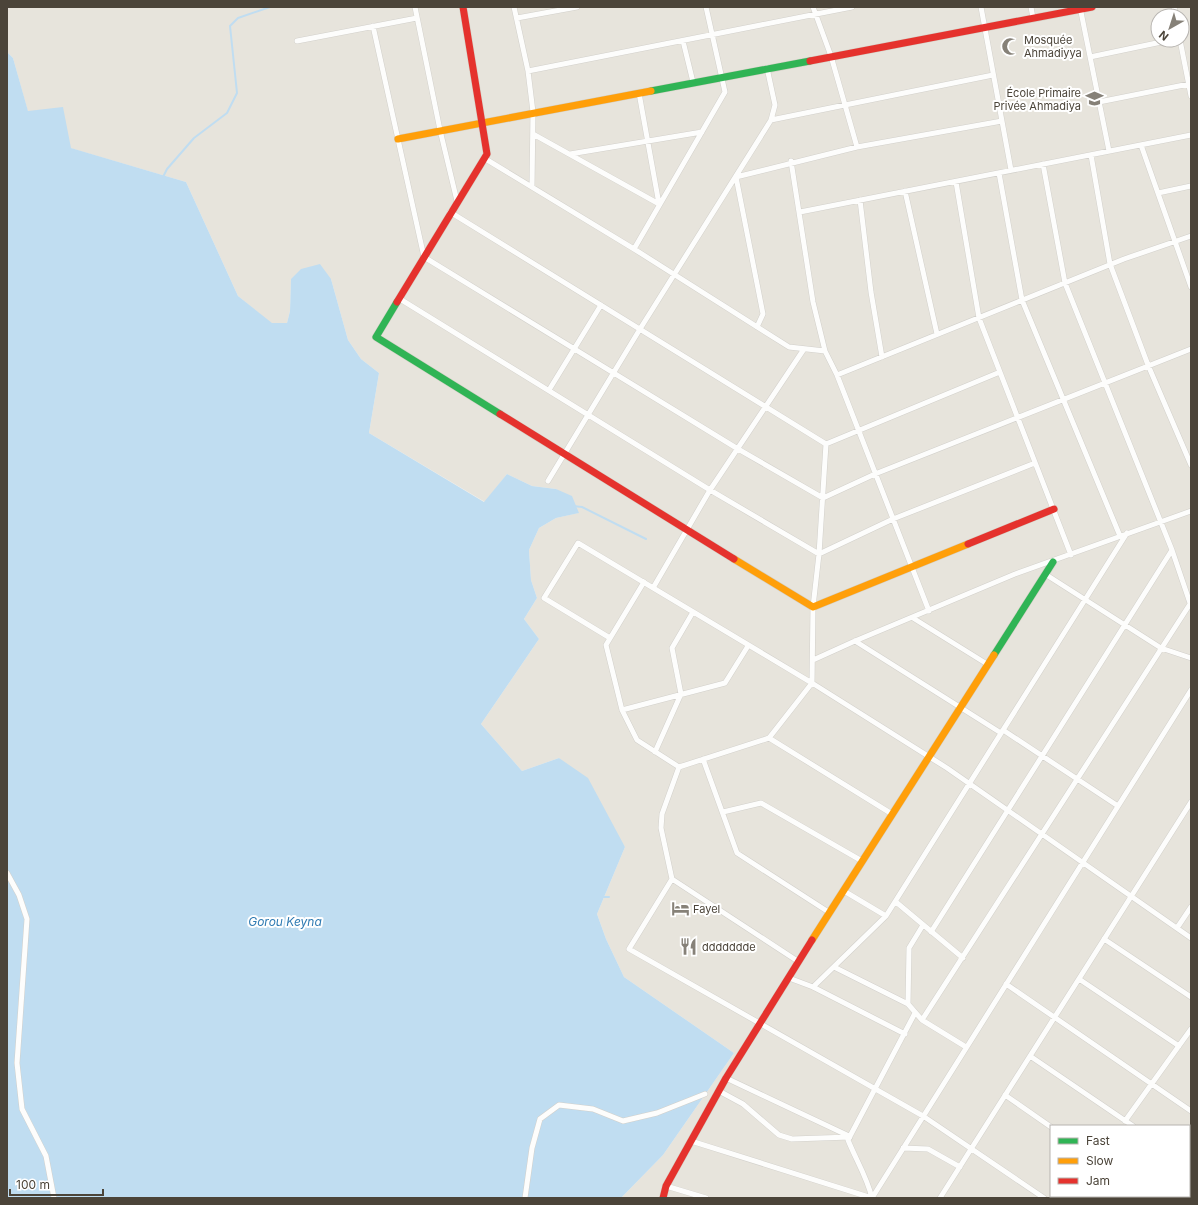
<svg xmlns="http://www.w3.org/2000/svg" width="1198" height="1205" viewBox="0 0 1198 1205" font-family="Inter,sans-serif">
	<rect width="100%" height="100%" fill="#f4f2ee"/>
	<path fill="#e7e4dc" fill-rule="evenodd" d="M7 7H1191V1198H621L663 1155 734 1053 624 977 606 939 597 914 625 847 559 758 522 771 481 724 539 639 524 619 537 598 531 580 529 550 539 528 556 518 578 513 556 489 532 486 507 474 485 502 369 433 379 373 361 359 348 340 331 279H291L290 311 287 323 272 324 238 296 186 182 70 148 28 112 13 58 7 52ZM1158 16H1182V40H1158ZM1051 1126H1189V1196H1051Z"/>
	<path fill="#c0ddf1" d="M7 52 13 58 28 111 63 107 71 148 186 182 238 296 272 323H287L290 311 291 279 301 269 320 264 331 279 348 340 361 359 379 373 369 433 484 502 507 474 532 486 556 489 572 496 579 513 556 518 539 528 529 550 531 580 537 598 524 619 539 639 481 724 522 771 559 758 588 778 625 847 597 914 606 939 624 977 734 1053 663 1155 621 1198H7Z"/>
	<g fill="none" stroke-linecap="round" stroke-linejoin="round">
		<path stroke="#c0ddf1" stroke-width="2" d="M163 177 167 169 194 138 227 113 237 93 230 26 238 18 270 7
			M573 506 582 507 646 539
			M602 897H609"/>
		<defs>
			<path id="street" d="M415 7 440 130 457 201
				M514 7 528 71 533 112 532 186
				M813 7 831 56 857 147
				M981 7 1011 170
				M1031 7 1033 18
				M1080 7 1109 151
				M1174 7 1176 16
				M517 18 577 7
				M373 26 424 257 738 449 823 498 875 474 1191 349
				M1180 40 1191 96
				M297 41 417 18
				M683 41 693 82
				M1090 57 1171 40
				M767 68 775 105 771 120
				M528 71 852 7
				M639 93 659 204
				M1099 102 1189 84
				M533 134 659 204
				M1141 145 1191 287
				M570 154 702 132
				M1091 155 1110 264 1148 365 1191 465
				M484 158 634 249 789 347 825 351
				M791 161 813 302 825 351 837 375 929 611
				M1043 164 1065 283 1172 550 1191 606
				M999 173 1022 300 1120 536
				M956 182 979 318 1071 555
				M905 191 937 334
				M1158 193 1191 186
				M860 200 871 292 882 357
				M450 212 826 444
				M800 212 1191 135
				M634 249 725 92 706 7
				M400 299 710 490 819 554 893 519 1035 463
				M757 327 763 314 736 177 857 147 1002 121
				M837 375 1124 259 1191 236
				M549 390 601 305
				M826 444 1000 372
				M548 481 640 329 771 120 993 75
				M1045 574 1161 648 1191 658
				M644 582 606 645 622 710 725 683 748 646
				M653 588 710 490 804 349
				M913 618 987 664
				M610 638 544 598 578 543 812 683 947 768 1191 938
				M855 641 1001 733
				M813 660 855 641 1015 574 1191 511
				M622 710 637 740 679 767
				M1003 730 1118 806
				M769 738 892 814
				M655 752 681 694 672 648 693 612
				M703 759 737 853 830 913
				M679 767 662 814 661 828 672 879 629 949 923 1116 1044 1198
				M679 767 769 738 812 683 813 607 819 554 826 444
				M723 812 761 803 862 861
				M7 873 19 895 27 919 17 1063 22 1109 46 1156 54 1198
				M672 879 799 962
				M844 891 886 916
				M896 902 963 958
				M1177 928 1191 907
				M931 932 1172 550
				M1104 939 1191 997
				M834 967 908 1004 922 1020 966 1047
				M789 978 813 987 905 1034
				M1079 979 1179 1046
				M1006 984 1191 1111
				M813 987 886 916 1127 533
				M908 1004 909 948 923 925
				M922 1020 1190 604
				M1030 1056 1133 1126
				M726 1078 849 1136
				M719 1091 743 1104 779 1135 792 1139 850 1137
				M1005 1095 1051 1127
				M1125 1121 1191 1029
				M691 1141 872 1198
				M903 1148 928 1149 960 1167
				M1189 1164 1191 1166
				M666 1186 706 1198
				M525 1198 532 1148 540 1119 559 1105 593 1109 623 1121 657 1113 705 1094
				M872 1198 1191 690
				M872 1198C867 1177 856 1160 848 1140L915 1013
				M940 1198 1191 802
				M1131 1198 1133 1196"/>
			<path id="fast" d="M651 91 810 61
				M397 302 376 337 500 414
				M994 655 1053 562"/>
			<path id="slow" d="M398 139 651 91
				M734 559 813 607 968 544
				M812 940 994 655"/>
			<path id="jam" d="M810 61 1092 7
				M397 302 487 154 463 7
				M500 414 734 559
				M968 544 1054 509
				M663 1198 666 1186 726 1078 812 940"/>
		</defs>
		<use href="#street" stroke="#d2d0cb" stroke-width="6"/>
		<use href="#fast" stroke="#d3cfc5" stroke-width="8"/>
		<use href="#slow" stroke="#d3cfc5" stroke-width="8"/>
		<use href="#jam" stroke="#d3cfc5" stroke-width="8"/>
		<use href="#street" stroke="#fdfdfc" stroke-width="5"/>
		<use href="#fast" stroke="#30b455" stroke-width="7"/>
		<use href="#slow" stroke="#ff9f0a" stroke-width="7"/>
		<use href="#jam" stroke="#e5322d" stroke-width="7"/>
	</g>
	<defs>
		<symbol id="mosque-bare" viewBox="-9 -9 18 18"><path d="M3.5-4.9A6 6 0 1 0 3.5 4.9A5 5 0 1 1 3.5-4.9Z" fill="#868178" stroke="#fff" stroke-width="2.5" paint-order="stroke"/></symbol>
		<symbol id="school-bare" viewBox="-9 -9 18 18"><path d="M0-5L7-2L0 1L-7-2ZM-4 1L0 2.5L4 1V4Q0 6-4 4Z" fill="#868178" stroke="#fff" stroke-width="2.5" paint-order="stroke"/></symbol>
		<symbol id="hotel-bare" viewBox="-9 -9 18 18"><path d="M-6-4.5h1.5V1H6V5H4.5V3h-9V5H-6ZM-4 0a1.8 1.8 0 1 1 3.6 0ZM.5 0V-2.5h3Q6-2.5 6 0Z" fill="#868178" stroke="#fff" stroke-width="2.5" paint-order="stroke"/></symbol>
		<symbol id="restaurant-bare" viewBox="-9 -9 18 18"><path d="M-5-6h1v4h1v-4h1v4h1v-4h1v5L-1.5 .5V6h-2V.5L-5-1ZM5-6V6H3V1.5H1.5Q1.5-4 5-6Z" fill="#868178" stroke="#fff" stroke-width="2.5" paint-order="stroke"/></symbol>
	</defs>
	<g fill-rule="evenodd">
		<use href="#mosque-bare" x="998" y="34" width="25" height="25"/>
		<use href="#school-bare" x="1082" y="86" width="25" height="25"/>
		<use href="#hotel-bare" x="668" y="896" width="25" height="25"/>
		<use href="#restaurant-bare" x="676" y="934" width="25" height="25"/>
	</g>
	<g text-anchor="middle" dominant-baseline="central" stroke-width="4" stroke-linejoin="round" paint-order="stroke">
		<g font-size="11" fill="#4b4439" stroke="#fff" text-anchor="start">
			<text x="1024" y="40">Mosquée<tspan x="1024" dy="13">Ahmadiyya</tspan></text>
			<text x="1081" y="93" text-anchor="end">École Primaire<tspan x="1081" dy="13">Privée Ahmadiya</tspan></text>
			<text x="693" y="909">Fayel</text>
			<text x="702" y="947">ddddddde</text>
		</g>
		<g font-size="12" font-style="italic" fill="#2e7ab2" stroke="#fff">
			<text x="285" y="921">Gorou Keyna</text>
		</g>
	</g>
	<rect width="1198" height="1205" fill="none" stroke="#4b4439" stroke-width="16"/>
	<rect x="1050" y="1125" width="140" height="72" fill="#ffffff" stroke="#b7b4b0"/>
	<rect x="1058" y="1138" width="20" height="6" fill="#30b455" stroke="#b7b4b0"/>
	<text x="1086" y="1145" font-size="12" fill="#4b4439">Fast</text>
	<rect x="1058" y="1158" width="20" height="6" fill="#ff9f0a" stroke="#b7b4b0"/>
	<text x="1086" y="1165" font-size="12" fill="#4b4439">Slow</text>
	<rect x="1058" y="1178" width="20" height="6" fill="#e5322d" stroke="#b7b4b0"/>
	<text x="1086" y="1185" font-size="12" fill="#4b4439">Jam</text>
	<g transform="translate(1170 28) rotate(219)"><circle r="19" fill="#ffffff" stroke="#b7b4b0"/>
	<path d="M0-3L7 15L0 10L-7 15Z" fill="#868178"/>
	<text y="-6" font-size="11" font-weight="bold" text-anchor="middle" fill="#4b4439">N</text>
	</g>
	<path d="M10 1189v6h93v-6" fill="none" stroke="#4b4439" stroke-width="2"/>
	<text x="16" y="1189" font-size="12" fill="#4b4439" stroke="#ffffff" stroke-width="3" paint-order="stroke">100 m</text>
</svg>
